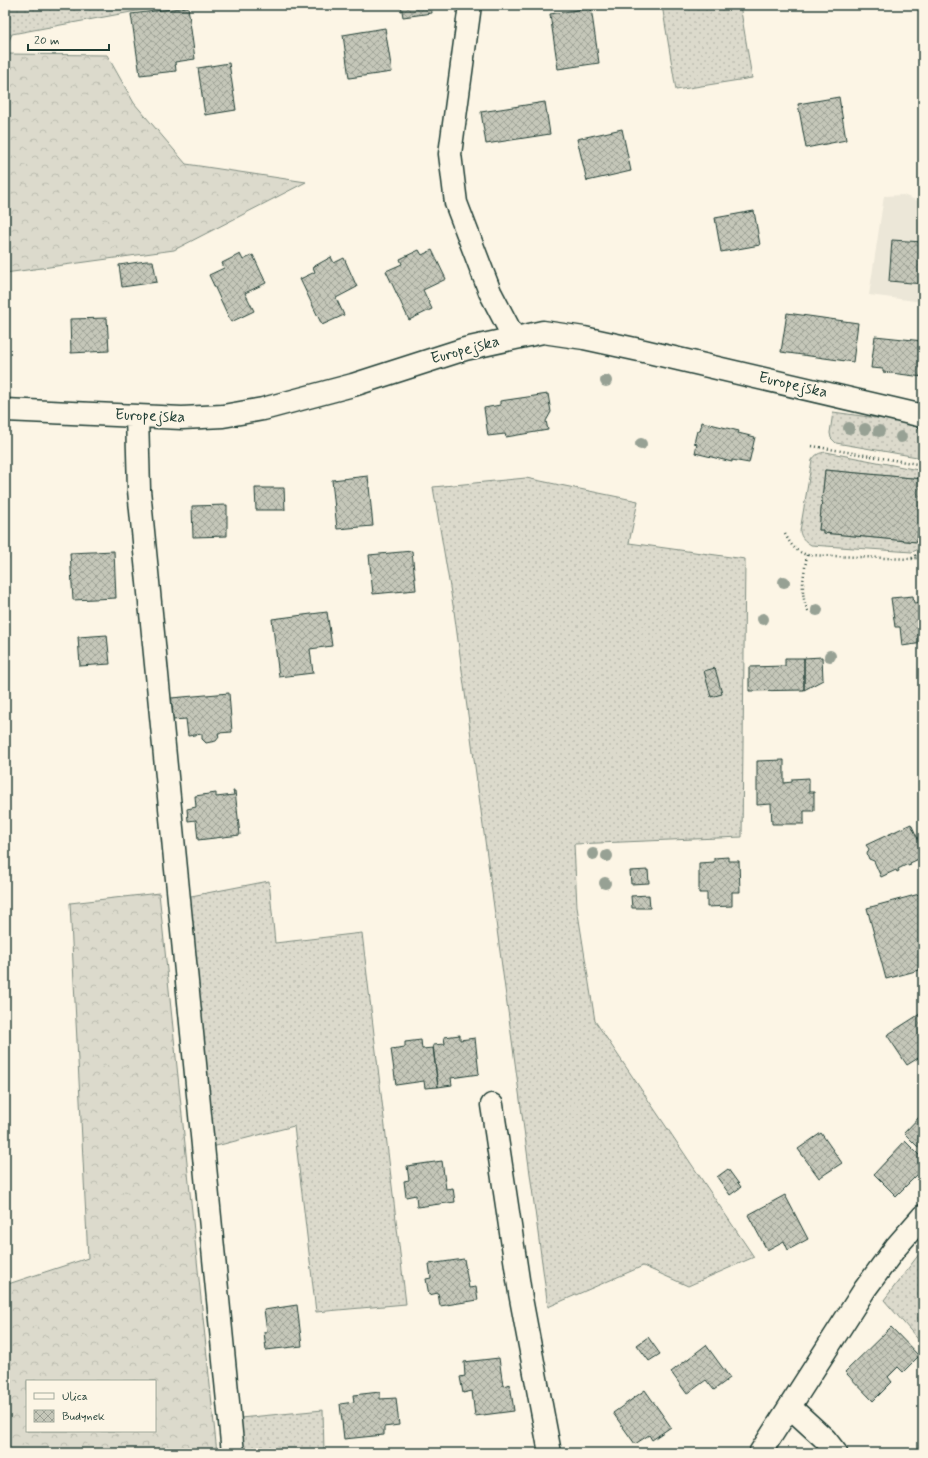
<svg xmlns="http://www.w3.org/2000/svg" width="928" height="1458" viewBox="0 0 928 1458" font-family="Mynerve,sans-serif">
	<defs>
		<pattern id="grass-dots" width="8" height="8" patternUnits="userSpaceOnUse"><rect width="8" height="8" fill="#dcdacc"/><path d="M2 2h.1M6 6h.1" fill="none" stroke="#bcbcb0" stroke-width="1.8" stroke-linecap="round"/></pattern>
		<pattern id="forest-crowns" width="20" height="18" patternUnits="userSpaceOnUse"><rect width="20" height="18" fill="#dcdacc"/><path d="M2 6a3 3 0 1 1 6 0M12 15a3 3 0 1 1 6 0" fill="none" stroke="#bcbcb0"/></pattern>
		<pattern id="building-cross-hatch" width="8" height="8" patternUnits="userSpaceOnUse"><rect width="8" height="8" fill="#c5c7b9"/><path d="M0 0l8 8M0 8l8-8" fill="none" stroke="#9fa397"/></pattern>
	</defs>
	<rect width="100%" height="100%" fill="#fcf5e5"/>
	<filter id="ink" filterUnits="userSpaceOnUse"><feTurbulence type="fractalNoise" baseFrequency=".025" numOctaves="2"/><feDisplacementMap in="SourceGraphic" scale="8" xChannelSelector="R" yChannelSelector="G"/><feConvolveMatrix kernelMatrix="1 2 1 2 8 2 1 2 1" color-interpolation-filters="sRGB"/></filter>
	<g filter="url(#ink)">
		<path fill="#ece7d8" d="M903 195 923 203V302L869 295 884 196Z"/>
		<path fill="url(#grass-dots)" stroke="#7e8c80" d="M5 5H169L12 34 5 49Z
			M662 5H740L752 78 676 90Z
			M833 412 898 421 923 427V458L836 443 831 438 830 433Z
			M826 452 923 471V479L825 470 819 530H823V533L917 542 919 525H923V546L919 549 912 552 811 545C805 541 801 538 800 531L812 460C816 454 819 453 826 452Z
			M526 478 638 501 629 543 745 559 742 837 574 844 577 907 595 1021 754 1257 688 1286 643 1266 548 1307 454 611 433 487Z
			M269 881 275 943 362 933 406 1304 316 1312 294 1126 212 1147 186 897Z
			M923 1249V1345L884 1300Z
			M323 1410 324 1453H244L240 1418Z"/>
		<path fill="url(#forest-crowns)" stroke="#7e8c80" fill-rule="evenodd" d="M5 54 107 55 134 103 186 164 306 182 174 250 5 273Z
			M159 893 217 1453H5V1285L88 1258 70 903ZM27 1381H155V1431H27Z"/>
		<path fill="url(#building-cross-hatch)" stroke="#1f3d34" d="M401 5H431L432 13 403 17Z
			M188 7 195 59 175 62 176 71 140 75 131 14Z
			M591 8 599 63 558 69 550 14Z
			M385 28 392 72 349 78 343 35Z
			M229 63 236 110 205 115 198 68Z
			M839 97 846 140 806 148 798 104Z
			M545 102 550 134 486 144 481 112Z
			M622 129 631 171 587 181 577 139Z
			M754 211 760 245 721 252 715 218Z
			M892 240 923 242V284L889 281Z
			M419 250 422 255 432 250 446 279 423 290 432 309 409 320 386 271 402 264 400 259Z
			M240 254 243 260 253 255 266 283 245 293 254 311 231 322 209 275 224 268 222 263Z
			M331 257 334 263 344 258 357 287 336 298 344 315 322 325 300 279 315 272 313 267Z
			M146 261H153L157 282 122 287 119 265Z
			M787 313 858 323 853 362 781 352Z
			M107 318 109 351 71 353 70 319Z
			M875 336 923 341V377L883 372V369L871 368Z
			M548 394 551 412 546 421 548 430 506 437 505 434 488 436 484 408 500 405V401Z
			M702 422 739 431 738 433 755 437 749 463 732 460V462L695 453 697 444 694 443 697 431H700Z
			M825 470 923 479V525H919L917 542 823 533V530H819Z
			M368 476 373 526 337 529 332 480Z
			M255 488H284L285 510H256Z
			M227 505V536L193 537 192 506Z
			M5 533 8 559 5 560Z
			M114 551 116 598 73 600 70 553Z
			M412 551 416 590 373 594 369 555Z
			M913 596 914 603 923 602V643L902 646 900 627H895L891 598Z
			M327 612 332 646 310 649 313 673 279 677 272 619Z
			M107 635 110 664 80 666 78 637Z
			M822 657 823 680 804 690V658Z
			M785 658H804V690L749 691V667L785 666Z
			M715 668 722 694 711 697 704 671Z
			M229 693 232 732 218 733 219 737 216 741 206 743 202 739V734L188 736 186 719 173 720 171 698Z
			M784 760V783L792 782V779L809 778V792H814V811H804V824H772L771 804 757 805V761Z
			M233 791H235L240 835 198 840 196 820 188 821 187 809 196 807 195 796 216 793V797L234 795Z
			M911 824 923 850V857L910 863 911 865 908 866V864L898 869 899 871 897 872 896 870 881 877 874 861 869 859 867 854 869 849 866 845Z
			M728 857V861H739L740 892H732V906L707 907V893H699V863L714 862V858Z
			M648 870 649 883 631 884 630 871Z
			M923 893V969L886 979 867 908Z
			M649 895 650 908H632L631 896Z
			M923 1012V1055L907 1065 887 1035Z
			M460 1035V1040L475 1038 479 1074 451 1078 452 1085 438 1087 433 1045 445 1044 444 1037Z
			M421 1040 422 1049 433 1048 438 1087 425 1088 424 1081 396 1085 391 1049 405 1047V1042Z
			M923 1113V1152L904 1133Z
			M821 1133 842 1163 819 1178 798 1149Z
			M905 1141 923 1159V1169L896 1196 874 1174Z
			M442 1161 446 1189 453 1188 455 1202 417 1207 416 1195 406 1197 404 1181 409 1180 407 1166Z
			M728 1169 741 1187 730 1195 717 1177Z
			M785 1195 808 1239 788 1250 784 1241 767 1250 748 1215Z
			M464 1259 469 1288 476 1287 478 1300 440 1306 438 1293 429 1295 426 1279 431 1278 429 1264Z
			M297 1305 302 1346 266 1350 264 1332 267 1331 264 1310Z
			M891 1327 919 1356 903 1372 898 1367 888 1377 892 1382 873 1401 845 1372Z
			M648 1337 660 1354 649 1361 637 1345Z
			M706 1345 730 1378 714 1390 706 1380 687 1394 671 1372Z
			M499 1358 503 1386 510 1384 514 1411 475 1416 472 1391 463 1393 460 1377 465 1376 464 1362Z
			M645 1390 671 1427 652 1440 649 1435 635 1444 613 1413Z
			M380 1392V1399L396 1398 399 1425 384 1427V1435L344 1439 340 1404 354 1402 353 1395Z"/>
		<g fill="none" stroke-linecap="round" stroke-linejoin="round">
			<defs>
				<path id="minor" d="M470 5 450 154 456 203 490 292 514 338
					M5 410 182 418 223 416 263 409 353 385 465 349 543 332 584 338 644 351 923 416
					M137 416 139 490 233 1453
					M492 1105 520 1293 550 1453
					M790 1407 825 1439 836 1453"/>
				<path id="tertiary" d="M760 1453 865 1289 896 1247 923 1216"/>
			</defs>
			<use href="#minor" stroke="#1f3d34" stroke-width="25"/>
			<use href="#tertiary" stroke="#1f3d34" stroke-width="25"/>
			<path stroke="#1f3d34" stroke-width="2.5" stroke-dasharray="1 3" stroke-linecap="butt" d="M812 446 923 465
				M785 534C791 545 795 551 807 555L911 559 923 557
				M807 555C804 575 799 592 808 611
				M912 558 923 550"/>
			<use href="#minor" stroke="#fcf5e5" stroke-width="22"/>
			<use href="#tertiary" stroke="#fcf5e5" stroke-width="22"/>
		</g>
		<g fill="#97a194">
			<circle cx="606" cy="381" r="6"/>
			<circle cx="849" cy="428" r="6"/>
			<circle cx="865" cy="429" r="6"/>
			<circle cx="879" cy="431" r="6"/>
			<circle cx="901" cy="437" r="6"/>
			<circle cx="641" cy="444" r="6"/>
			<circle cx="784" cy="582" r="6"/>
			<circle cx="817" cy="610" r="6"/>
			<circle cx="763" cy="619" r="6"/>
			<circle cx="830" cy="656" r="6"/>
			<circle cx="593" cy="854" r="6"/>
			<circle cx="607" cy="856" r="6"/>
			<circle cx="605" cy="883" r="6"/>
		</g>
	</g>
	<g text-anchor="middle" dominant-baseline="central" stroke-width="3.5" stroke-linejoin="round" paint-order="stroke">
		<g font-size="16" fill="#1f3d34" stroke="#fcf5e5">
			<text transform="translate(465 350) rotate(-15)">Europejska</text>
			<text transform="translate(793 385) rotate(13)">Europejska</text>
			<text transform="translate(150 416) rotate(2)">Europejska</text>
		</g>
	</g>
	<rect width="928" height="1458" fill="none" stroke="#fcf5e5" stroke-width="20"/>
	<rect x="10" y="10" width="908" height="1438" fill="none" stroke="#1f3d34" stroke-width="1.5" filter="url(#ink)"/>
	<rect x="26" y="1380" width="130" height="52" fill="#fcf5e5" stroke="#a4ab9e"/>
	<rect x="34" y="1393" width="20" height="6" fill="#fcf5e5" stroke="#a4ab9e"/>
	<text x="62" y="1400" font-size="12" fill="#1f3d34">Ulica</text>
	<rect x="34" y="1410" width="20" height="12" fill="url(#building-cross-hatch)" stroke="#a4ab9e"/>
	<text x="62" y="1420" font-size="12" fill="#1f3d34">Budynek</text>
	<path d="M28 44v6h81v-6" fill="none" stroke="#1f3d34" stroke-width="2"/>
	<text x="34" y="44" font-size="12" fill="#1f3d34" stroke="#fcf5e5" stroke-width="3" paint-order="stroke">20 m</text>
</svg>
